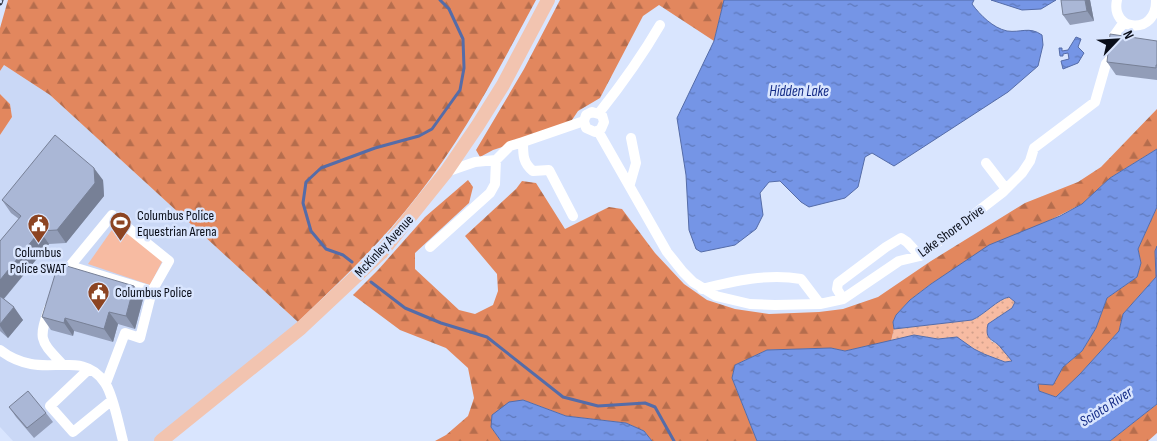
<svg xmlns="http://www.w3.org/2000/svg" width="1157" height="441" viewBox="0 0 1157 441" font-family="'Sofia Sans Condensed',sans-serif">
	<defs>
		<pattern id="grass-dots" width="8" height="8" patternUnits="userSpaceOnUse" patternTransform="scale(1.25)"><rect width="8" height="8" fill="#f7bba2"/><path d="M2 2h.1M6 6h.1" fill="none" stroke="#d2a08b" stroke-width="1.8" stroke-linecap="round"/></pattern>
		<pattern id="forest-firs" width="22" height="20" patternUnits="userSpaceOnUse" patternTransform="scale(1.25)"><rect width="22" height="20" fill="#e2875e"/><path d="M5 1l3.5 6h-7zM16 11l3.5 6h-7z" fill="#b56d4d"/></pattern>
		<pattern id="water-ripples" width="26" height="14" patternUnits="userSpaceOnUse" patternTransform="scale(1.25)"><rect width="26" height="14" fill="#7595e6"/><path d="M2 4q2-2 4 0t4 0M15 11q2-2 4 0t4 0" fill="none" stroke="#5e78ba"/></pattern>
	</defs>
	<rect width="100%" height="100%" fill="#d9e5fe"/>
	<path fill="#cad8f6" d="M4 65 50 95 298 322 164 441H13L0 427V135L12 117 10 104 0 94V71Z"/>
	<path fill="url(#grass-dots)" d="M1009 297 1015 302 1012 308 988 324 991 341 1001 346 1012 361 1005 362 984 354 974 349 956 337 938 339 914 335 891 341 894 329 972 320C985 315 998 299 1009 297Z"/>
	<path fill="url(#forest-firs)" d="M8 0H536C500 67 465 135 418 195 383 241 340 281 298 322L50 95 4 65 0 71V28Z
		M560 0H724L714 41 659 5 643 16 600 98 578 111 568 126 493 150 480 157 476 150 524 69Z
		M0 94 10 104 12 117 0 135Z
		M1157 109V149L1110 178 1082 204 959 266 931 284 910 300 896 315 893 322 894 329 891 341 845 351 831 348 767 350 735 365 732 378 757 441H652L644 431 626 423 566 416 523 400 491 427 501 441H435L446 435 468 416 474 398 468 368 446 348 400 330 353 295 378 270 425 217 468 180 473 187 469 203 415 253V269L459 310 475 314 493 305 498 291 497 274 465 236 516 189 522 181 536 183 565 229 609 207 622 209 655 253 684 284 707 300 735 309 769 314 819 312 843 309 878 297 931 261 1025 203 1078 182 1101 167Z
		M1157 207V246L1155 251 1156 277 1123 314 1119 331 1080 374 1056 397 1039 391 1038 383 1053 385 1063 367 1082 351 1096 328 1107 298 1137 277 1141 263 1138 249Z
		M1157 404V433L1148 441H1110Z"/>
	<path fill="#f7bba2" d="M116 224 163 260 150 285 88 264Z"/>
	<path fill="url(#water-ripples)" stroke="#556ca8" d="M724 0H974L972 4C980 15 993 28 1007 31 1021 33 1029 26 1042 35L1043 45 1038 66 1008 92 894 166 872 153 865 157 858 187 845 198 809 207 801 202 780 181 769 182 760 193 763 215 756 229 735 245 701 252 696 249 689 230 686 175 677 118 714 41Z
		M991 0H1056L1041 9 1022 10Z
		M1076 37 1081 39 1078 47 1084 53 1078 63 1063 69 1061 61 1069 59 1068 53 1063 54V56H1060L1059 48H1062V51L1068 50Z
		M1157 149V207L1138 249 1141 263 1137 277 1107 298 1096 328 1082 351 1063 367 1053 385 1038 384 1039 391 1056 397 1080 374 1119 331 1123 314 1156 277 1155 251 1157 246V404L1110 441H757L732 378 735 365 767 350 831 348 845 351 914 335 938 339 957 337 974 349 984 354 1005 362 1012 361C1008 357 1005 352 1001 348 994 338 984 342 988 324L1012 308 1015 302 1009 297C998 299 984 315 972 320L894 329 893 322 896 315 910 300 931 284 989 245 1060 216 1082 204 1110 178Z
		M523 400 566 416 626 423 644 431 652 441H501L491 427 492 415 509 402Z"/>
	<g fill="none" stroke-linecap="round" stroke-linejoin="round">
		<path stroke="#556ca8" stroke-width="3" d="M352 262 343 255 326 249 311 231 303 203 306 182 321 168 375 148 419 136 432 129 460 90 464 68 463 39 449 9 440 0
			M371 282 405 308 441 323 487 337 563 397 598 406 645 403 655 407 674 441"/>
		<path stroke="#fff" stroke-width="10" d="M1117 0C1110 32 1157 36 1156 0
			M599 113C622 84 642 56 660 25
			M598 131 667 252 683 272 693 282 716 296 750 304 775 305 820 304 843 299 899 261 920 256 1003 192 1022 173 1030 161 1034 148 1095 102 1114 36 1124 22
			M986 163 1006 189
			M446 172 475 162 496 160 510 146 523 142
			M630 184 636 163 631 138
			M573 216 549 170 533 171C523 163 523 155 523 142L584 121 586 115 592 112 602 115 604 122 601 129 595 132 586 128 584 121
			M430 247 490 193 495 184 496 160
			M70 266 112 215 169 261 152 291
			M61 275 70 266 152 291 140 338 125 333 106 383
			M702 289C734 281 768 273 801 279L820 304
			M843 299 837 289 838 283 886 247 901 238 907 242 920 256
			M49 308C38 341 40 340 63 365
			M0 350C9 357 20 362 31 364 57 369 87 355 105 383 113 394 119 426 123 441
			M89 369 50 406 73 432 111 401"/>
		<path stroke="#f2c4b0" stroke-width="14" d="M161 441 301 328 381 253 446 172 478 125 503 85 548 0"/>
		<defs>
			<path id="rail" d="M0 3 1 0"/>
		</defs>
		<use href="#rail" stroke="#292f3c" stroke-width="5"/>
		<use href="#rail" stroke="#d9e5fe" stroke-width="3" stroke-dasharray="9" stroke-linecap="butt"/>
	</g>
	<path fill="#929db8" d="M1085 0H1090L1094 21 1070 25 1063 15Z
		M1157 41V80L1116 75 1107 62Z
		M103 180 104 196 66 243 49 244 4 299 23 320 8 338 0 331V241L19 219 11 213 2 200Z
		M134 286 143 299 135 329 118 324 113 342 74 331 73 336 51 330 42 317Z
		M9 407 46 413 53 422 34 438 16 417Z"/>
	<path fill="#778096" d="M1085 0H1090L1094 21 1087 11Z
		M94 168 103 180 104 196 66 243 57 230Z
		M40 231 49 244 1 302 0 300V280Z
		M134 286 143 299 135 329 126 316Z
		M14 307 23 320 8 338 0 326V324Z
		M109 312 118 324 113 342 104 329Z
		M65 318 74 331 73 336 64 323Z"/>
	<path fill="#aab7d6" stroke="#778096" d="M1061 0H1085L1087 11 1063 15Z
		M1110 34 1157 41V65H1156V68L1107 62Z
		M55 135 94 168 95 183 57 230 40 231 0 280V241L21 216 2 200Z
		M60 264 134 286 126 316 109 312 104 329 65 318 64 323 42 317 58 265Z
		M0 296 14 307 0 324Z
		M28 391 46 413 27 428 9 407Z"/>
	<defs>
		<symbol id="stadium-pin" viewBox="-11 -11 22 30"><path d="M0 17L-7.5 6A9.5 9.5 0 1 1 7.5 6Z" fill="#8c4422" stroke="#d9e5fe"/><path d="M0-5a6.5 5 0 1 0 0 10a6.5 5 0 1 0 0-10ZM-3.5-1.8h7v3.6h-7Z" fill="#fff"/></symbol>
		<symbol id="civic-pin" viewBox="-11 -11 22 30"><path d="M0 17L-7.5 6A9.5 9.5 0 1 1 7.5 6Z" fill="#8c4422" stroke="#d9e5fe"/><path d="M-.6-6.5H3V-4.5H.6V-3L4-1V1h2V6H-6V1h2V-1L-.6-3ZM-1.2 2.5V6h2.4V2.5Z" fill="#fff"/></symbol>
	</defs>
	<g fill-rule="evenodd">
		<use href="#stadium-pin" x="108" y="210" width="25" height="34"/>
		<use href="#civic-pin" x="26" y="212" width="25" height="34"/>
		<use href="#civic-pin" x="86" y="280" width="25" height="34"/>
	</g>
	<g text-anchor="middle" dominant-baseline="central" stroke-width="5" stroke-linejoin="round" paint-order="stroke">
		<g font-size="14" fill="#0a0e19" stroke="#d9e5fe" text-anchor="start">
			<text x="137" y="215">Columbus Police<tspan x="137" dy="16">Equestrian Arena</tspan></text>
			<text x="38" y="252" text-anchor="middle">Columbus<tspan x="38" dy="16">Police SWAT</tspan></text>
			<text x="115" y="292">Columbus Police</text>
		</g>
		<g font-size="14" fill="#0a0e19" stroke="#d9e5fe">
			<text transform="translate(951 231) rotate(-36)">Lake Shore Drive</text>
			<text transform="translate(384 246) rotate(-47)">McKinley Avenue</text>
		</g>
		<g font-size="15" font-style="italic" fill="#132a86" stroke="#d9e5fe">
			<text x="799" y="91">Hidden Lake</text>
			<text transform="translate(1106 407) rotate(-33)">Scioto River</text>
		</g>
	</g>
	<g transform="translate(1117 40) rotate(65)" stroke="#d9e5fe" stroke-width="4" paint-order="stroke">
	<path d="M0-4L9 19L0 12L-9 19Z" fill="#0a0e19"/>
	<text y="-8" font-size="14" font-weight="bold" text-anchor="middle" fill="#0a0e19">N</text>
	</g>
</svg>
